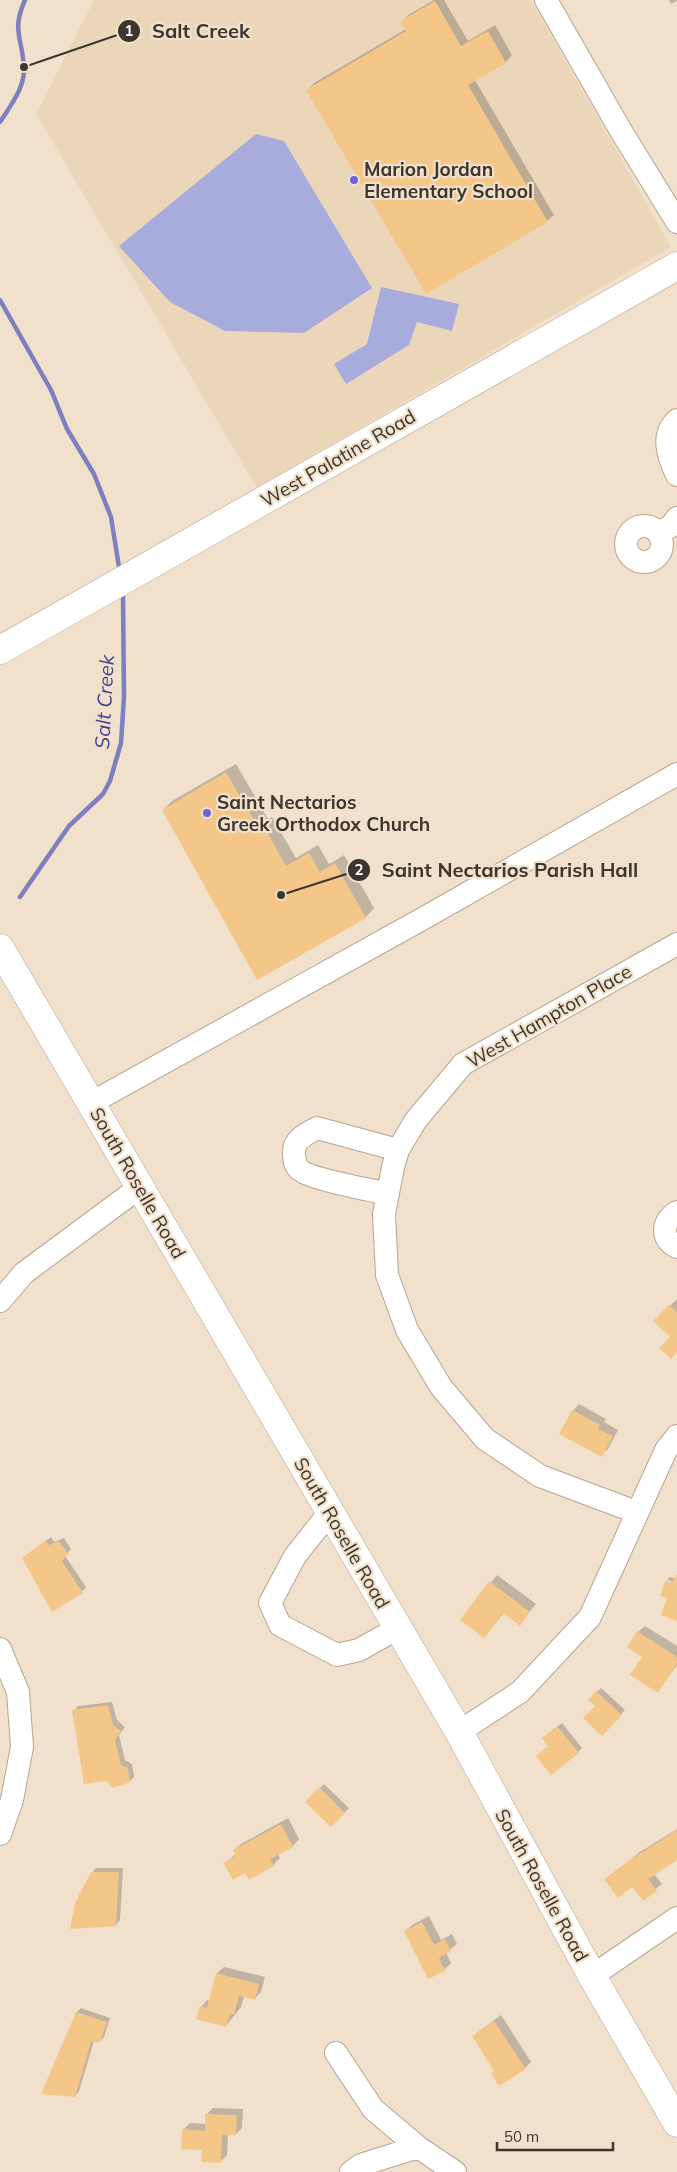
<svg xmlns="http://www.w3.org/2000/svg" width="677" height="2172" viewBox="0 0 677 2172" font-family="Mulish,sans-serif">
	<rect width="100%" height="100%" fill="#f1e0cb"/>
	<path fill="#ecd6ba" d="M94 0H531L671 247 257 488 36 114Z"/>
	<path fill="#a8acdc" d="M256 134 284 141 372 288 304 333 225 331 170 302 119 246Z
		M381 287 459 304 452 331 417 322 409 345 346 384 334 364 367 344Z"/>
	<path fill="#0003" d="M434 0H444L468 41 495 25 512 55 506 62 475 80 554 215 547 221 308 90 314 83 406 29 402 22 408 15Z
		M669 0H677V1L671 4Z
		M236 764 268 819 272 817 296 858 318 845 329 864 344 855 374 908 366 917 258 979 163 810 172 801Z
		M677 1299V1350L672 1337 655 1321Z
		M579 1404 606 1419 604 1422 618 1430 608 1449 601 1455 573 1411Z
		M51 1537 54 1542 64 1538 71 1549 65 1556 86 1587 82 1592 28 1554Z
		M497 1575 536 1604 519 1624 504 1613 484 1637 461 1620Z
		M670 1577 677 1579V1584L667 1580Z
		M645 1626 677 1646V1665L658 1691 644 1657 638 1632Z
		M601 1688 625 1710 602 1734 597 1706 590 1700Z
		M112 1702 117 1720 125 1727 119 1735 125 1760 132 1764 134 1777 130 1781 74 1711 78 1706Z
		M562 1723 582 1748 578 1752 550 1746 548 1734Z
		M324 1784 349 1808 331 1826 306 1802Z
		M288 1818 299 1839 293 1846 278 1854 280 1858 273 1865 249 1878 245 1872 225 1863 236 1854 234 1850 241 1844Z
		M677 1829V1859L654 1874 662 1884 643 1899 633 1885 606 1879 640 1852Z
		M96 1868H123L120 1920 116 1925 92 1873Z
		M429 1916 441 1940 452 1934 457 1944 446 1953 451 1963 444 1970 405 1931 412 1925Z
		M224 1967 265 1977 261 1992 254 1999 244 1996 241 2007 226 2026 201 2007 207 2000 210 2001 217 1973Z
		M81 2008 110 2018 104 2037 100 2041H94L79 2091 75 2096 43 2093 77 2012Z
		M501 2015 531 2062 525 2068 473 2036Z
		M213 2108 243 2109 242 2128 236 2134H228L227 2155 220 2162 183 2130 190 2123 206 2124 207 2114Z"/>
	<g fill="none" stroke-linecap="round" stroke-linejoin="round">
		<path stroke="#7c80bf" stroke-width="4.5" d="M0 122C11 105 26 86 24 65 21 36 12 29 25 0
			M0 300 51 390 67 429 94 474 111 517 119 567
			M20 897 69 826 103 794 110 781 121 743 124 697 123 596"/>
	</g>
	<path fill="#f4c688" d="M435 1 461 46 488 31 506 63 468 85 548 222 426 294 306 90 406 31 400 21Z
		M226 772 258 827 263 825 286 866 309 853 320 872 335 863 366 918 257 980 162 810Z
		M669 1305 677 1312V1352L671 1359 659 1348 670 1337 653 1321Z
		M572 1410 600 1425 598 1429 613 1436 602 1457 559 1434Z
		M46 1540 49 1545 59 1541 68 1554 62 1561 83 1593 52 1612 22 1558Z
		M675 1575H677V1621L661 1615 667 1598 660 1596 665 1581 672 1583Z
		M489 1581 530 1612 520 1626 503 1613 484 1638 460 1620Z
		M637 1631 677 1657V1663L658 1693 630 1675 642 1657 627 1647Z
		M596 1691 622 1715 602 1736 583 1718 595 1706 588 1700Z
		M108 1705 113 1725 121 1731 115 1740 121 1765 128 1768 130 1782 113 1788 106 1781 84 1784 72 1710Z
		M557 1726 579 1753 551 1775 536 1756 548 1746 542 1738Z
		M319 1787 345 1813 331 1827 305 1802Z
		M281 1824 293 1847 270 1859 274 1866 249 1880 245 1873 233 1880 223 1863 236 1856 233 1850Z
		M677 1830V1860L648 1879 657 1891 643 1901 632 1887 618 1898 604 1879 633 1858Z
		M91 1872H119L116 1926 70 1929 75 1903Z
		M422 1922 434 1945 445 1939 451 1951 439 1958 445 1971 428 1979 404 1931Z
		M216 1973 259 1984 255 2000 239 1996 234 2015 230 2014 226 2027 196 2019 200 2006 207 2008Z
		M76 2012 107 2022 100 2042H91L75 2097 41 2094Z
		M494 2021 526 2069 499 2086 491 2073 494 2071 472 2036Z
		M205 2114 237 2115 236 2135H222L221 2163 201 2162 202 2150 181 2149 182 2129 205 2131Z"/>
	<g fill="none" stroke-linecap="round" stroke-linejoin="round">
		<defs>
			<path id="minor" d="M546 0 621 131 677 222
				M677 420C660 436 669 458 677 475
				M626 544a18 18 0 1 1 36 0a18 18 0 1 1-36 0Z
				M658 533 671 526 677 518
				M91 1103 424 918 677 774
				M388 1194C372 1190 308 1179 299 1169 294 1164 294 1158 294 1151 294 1139 308 1133 317 1128L398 1150
				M677 1212C662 1221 660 1239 677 1247
				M0 1301 24 1273 140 1187
				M330 1512 295 1556 270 1603 280 1625 337 1655 359 1650 398 1628
				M636 1512 540 1476 485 1439 441 1387 407 1330 387 1275 384 1214 393 1167 398 1150 416 1120 463 1064 677 944
				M0 1649 18 1692 22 1747 12 1800 0 1834
				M459 1732 520 1692 590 1617 666 1450 677 1436
				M592 1976 677 1918
				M336 2053 373 2109 418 2147 455 2172
				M351 2172 361 2165 418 2147"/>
			<path id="major" d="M0 650 677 266
				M0 948 459 1732 592 1976 677 2123"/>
		</defs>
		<use href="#minor" stroke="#b6a691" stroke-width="24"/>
		<use href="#major" stroke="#b6a691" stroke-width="29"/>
		<use href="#minor" stroke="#fff" stroke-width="22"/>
		<use href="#major" stroke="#fff" stroke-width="28"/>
	</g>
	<g fill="#6764dd" stroke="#f1e0cb" stroke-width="2">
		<circle cx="354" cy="180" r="5"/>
		<circle cx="207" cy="813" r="5"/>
	</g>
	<g text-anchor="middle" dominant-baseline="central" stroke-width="4.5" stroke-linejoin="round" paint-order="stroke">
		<g font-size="19" font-weight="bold" fill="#3c362d" stroke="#f1e0cb" text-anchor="start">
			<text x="364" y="169">Marion Jordan<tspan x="364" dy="22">Elementary School</tspan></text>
			<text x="217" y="802">Saint Nectarios<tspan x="217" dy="22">Greek Orthodox Church</tspan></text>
		</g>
		<g font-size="19" fill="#3c362d" stroke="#f1e0cb">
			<text transform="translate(338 458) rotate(-30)">West Palatine Road</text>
			<text transform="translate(549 1016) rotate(-30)">West Hampton Place</text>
			<text transform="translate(138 1183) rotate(60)">South Roselle Road</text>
			<text transform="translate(342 1533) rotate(60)">South Roselle Road</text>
			<text transform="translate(542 1885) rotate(61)">South Roselle Road</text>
		</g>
		<g font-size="20" font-style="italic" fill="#444391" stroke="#f1e0cb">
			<text transform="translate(104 702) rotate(-87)">Salt Creek</text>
		</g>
	</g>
	<path fill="none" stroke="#3c362d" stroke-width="2" d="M24 67L129 31M281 895L359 870"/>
	<g fill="#3c362d" stroke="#f1e0cb" stroke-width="2">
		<circle cx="24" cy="67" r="5"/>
		<circle cx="281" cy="895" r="5"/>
		<circle cx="129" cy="31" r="12"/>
		<circle cx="359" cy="870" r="12"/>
	</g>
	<g font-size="15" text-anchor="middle" font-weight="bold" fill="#fff">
		<text x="129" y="36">1</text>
		<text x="359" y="875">2</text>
	</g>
	<g font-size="20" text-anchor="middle" font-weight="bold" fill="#3c362d" stroke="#f1e0cb" stroke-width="4.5" stroke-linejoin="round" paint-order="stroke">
		<text x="201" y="38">Salt Creek</text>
		<text x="510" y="877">Saint Nectarios Parish Hall</text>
	</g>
	<path d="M497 2142v8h116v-8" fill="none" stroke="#3c362d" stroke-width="2.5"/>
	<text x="504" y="2142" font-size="15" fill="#3c362d" stroke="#f1e0cb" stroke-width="4" paint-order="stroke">50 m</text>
</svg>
